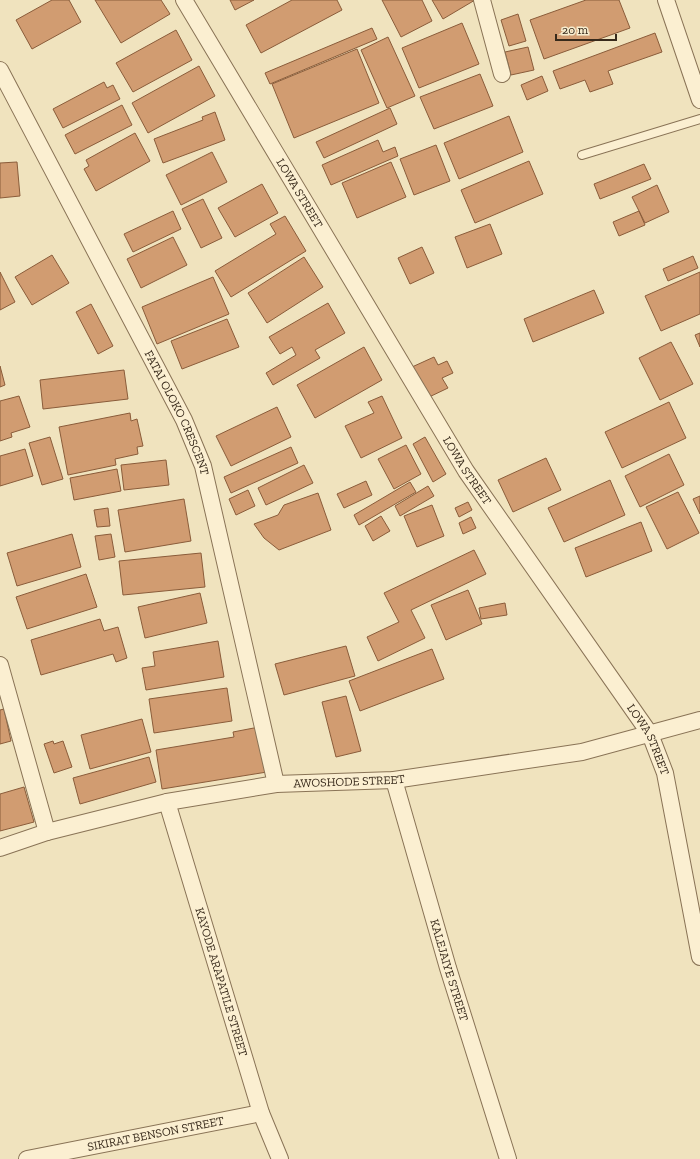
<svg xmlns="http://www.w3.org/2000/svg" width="700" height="1159" viewBox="0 0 700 1159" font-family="'Zilla Slab',serif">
	<rect width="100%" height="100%" fill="#f0e3be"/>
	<path fill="#d19c71" stroke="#8a5c3a" d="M52 0H69L81 22 32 49 16 20Z
		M95 0H161L170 14 121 43Z
		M230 0H254L235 10Z
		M292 0H337L342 10 261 53 246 25Z
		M382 0H422L432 21 401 37Z
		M432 0H475L443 19Z
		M586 0H619L630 28 544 59 530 20Z
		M518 14 526 41 509 46 501 20Z
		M462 23 479 64 419 88 402 48Z
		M372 28 377 39 270 84 265 73Z
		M176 30 192 60 133 92 116 63Z
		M655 33 662 52 608 71 613 84 590 92 585 80 560 89 553 71Z
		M388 37 415 96 387 108 361 50Z
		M528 47 534 70 511 75 505 52Z
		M357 49 379 103 294 138 272 84Z
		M199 66 215 96 148 133 132 103Z
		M480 74 493 106 434 129 420 97Z
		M542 76 548 91 527 100 521 85Z
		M104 82 107 88 113 85 120 99 63 128 53 109Z
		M122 105 132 125 75 154 65 135Z
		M390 108 397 124 324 158 316 142Z
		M215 112 225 140 163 163 154 139 203 120 202 117Z
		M509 116 523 152 459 179 444 143Z
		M135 133 150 161 96 191 84 169 89 166 86 160Z
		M378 140 383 152 395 147 398 156 331 185 322 165Z
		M436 145 450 181 414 195 400 159Z
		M212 152 227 182 181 205 166 175Z
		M529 161 543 194 475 223 461 190Z
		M17 162 20 196 0 198V163Z
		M391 162 406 197 357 218 342 183Z
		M644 164 651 179 600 199 594 184Z
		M262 184 278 213 235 237 218 208Z
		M657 185 669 212 645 223 632 197Z
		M203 199 222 238 201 248 182 209Z
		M173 211 181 229 133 252 124 234Z
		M639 211 645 225 619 236 613 222Z
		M285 216 306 251 231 297 215 271 276 234 270 224Z
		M490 224 502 254 467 268 455 237Z
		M173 237 187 265 141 288 127 259Z
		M422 247 434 273 410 284 398 258Z
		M52 255 69 283 32 305 15 277Z
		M693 256 698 268 668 281 663 269Z
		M304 257 323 287 267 323 248 293Z
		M0 272 15 302 0 310Z
		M700 272V314L661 331 645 296Z
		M213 277 229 314 157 344 142 307Z
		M594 290 604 313 533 342 524 319Z
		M328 303 345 333 315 350 320 358 273 385 266 373 296 355 292 347 280 354 269 337Z
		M91 304 113 346 98 354 76 312Z
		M227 319 239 347 182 369 171 341Z
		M700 333V347L695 335Z
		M671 342 693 384 660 400 639 358Z
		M364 347 382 380 315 418 297 385Z
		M434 357 438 365 447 361 453 373 442 378 448 388 427 398 412 367Z
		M0 366 5 385 0 387Z
		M124 370 128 399 43 409 40 380Z
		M19 396 30 427 11 433 12 437 0 441V401Z
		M382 396 402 438 361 458 345 426 374 413 368 402Z
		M669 402 686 438 622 468 605 432Z
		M277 407 291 437 231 466 216 436Z
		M130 413 131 421 137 419 143 446 137 447 138 454 115 459 116 465 68 475 59 427Z
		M50 437 63 479 42 485 29 443Z
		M425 437 446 474 433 482 413 444Z
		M406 445 421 474 394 489 378 459Z
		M291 447 298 463 231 493 224 477Z
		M25 449 33 476 0 486V456Z
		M669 454 684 485 640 507 625 476Z
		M546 458 561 490 513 512 498 480Z
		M166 460 169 485 124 490 121 465Z
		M304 465 313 483 266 505 258 488Z
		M117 469 121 491 74 500 70 478Z
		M610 480 625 515 564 542 548 508Z
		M366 481 372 495 344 508 337 494Z
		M410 482 416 492 359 525 354 515Z
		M428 486 434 496 400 516 395 506Z
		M248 490 255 506 236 515 229 499Z
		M678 492 699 533 667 549 646 507Z
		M318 493 331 530 279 550 264 538 254 524 278 515 284 505Z
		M700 496V514L693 499Z
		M184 499 191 541 125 552 118 510Z
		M468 502 472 510 459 517 455 508Z
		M432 505 444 536 417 547 404 516Z
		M108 508 110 526 97 527 94 510Z
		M381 516 390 531 373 541 365 526Z
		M471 517 476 528 463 534 459 523Z
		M641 522 652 551 586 577 575 548Z
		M72 534 81 567 17 586 7 553Z
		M111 534 115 557 99 560 95 536Z
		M474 550 486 574 411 610 425 638 378 661 367 637 399 622 384 593Z
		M201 553 205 587 123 595 119 561Z
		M86 574 97 607 27 629 16 597Z
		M468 590 482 624 446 640 431 605Z
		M200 593 207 623 145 638 138 607Z
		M505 603 507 615 481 619 479 608Z
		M100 619 104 631 118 627 127 658 116 662 113 654 41 675 31 640Z
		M218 641 224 677 146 690 142 668 155 666 153 652Z
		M346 646 355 676 284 695 275 664Z
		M432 649 444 679 360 711 349 681Z
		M227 688 232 721 154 733 149 699Z
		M346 696 361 751 336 757 322 702Z
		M4 709 11 741 0 744V710Z
		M142 719 151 752 90 769 81 735Z
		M259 727 267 772 162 789 156 750 234 737 233 732Z
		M53 741 54 744 63 741 72 767 54 773 44 744Z
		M149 757 156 782 80 804 73 778Z
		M24 787 34 822 0 831V794Z"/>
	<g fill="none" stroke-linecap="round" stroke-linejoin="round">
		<defs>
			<path id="service" d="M582 155 700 119"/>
			<g id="minor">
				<path id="s1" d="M184 0 466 471 650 734 665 773 700 957"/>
				<path d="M482 0 502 74"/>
				<path d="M666 0 700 100"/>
				<path id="s2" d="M0 70 184 420 203 466 276 784"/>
				<path d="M0 665 47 832"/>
				<path id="s3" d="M394 780 448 968 508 1159"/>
				<path id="s4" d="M167 802 261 1113 280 1159"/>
				<path id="s5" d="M0 848 47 832 167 802 276 784 394 780 582 752 700 720"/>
				<path id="s6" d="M27 1159 261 1113"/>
			</g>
		</defs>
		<use href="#service" stroke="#897356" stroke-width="10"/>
		<use href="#minor" stroke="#897356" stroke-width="18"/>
		<use href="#service" stroke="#fbefd1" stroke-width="8"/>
		<use href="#minor" stroke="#fbefd1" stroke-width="16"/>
	</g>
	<g text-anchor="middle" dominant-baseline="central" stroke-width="3" stroke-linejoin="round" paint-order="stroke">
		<g font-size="12" fill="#382a1b" stroke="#f7ecce">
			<text stroke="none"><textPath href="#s1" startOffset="225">LOWA STREET</textPath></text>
			<text stroke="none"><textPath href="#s2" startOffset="386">FATAI OLOKO CRESCENT</textPath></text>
			<text stroke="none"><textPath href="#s1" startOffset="549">LOWA STREET</textPath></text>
			<text stroke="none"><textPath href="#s1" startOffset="874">LOWA STREET</textPath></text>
			<text stroke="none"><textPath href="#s5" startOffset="357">AWOSHODE STREET</textPath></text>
			<text stroke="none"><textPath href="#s3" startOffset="198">KALEJAIYE STREET</textPath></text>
			<text stroke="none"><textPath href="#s4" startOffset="188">KAYODE ARAPATILE STREET</textPath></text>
			<text stroke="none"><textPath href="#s6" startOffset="131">SIKIRAT BENSON STREET</textPath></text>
		</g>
	</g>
	<path d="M556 34v6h60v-6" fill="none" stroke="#382a1b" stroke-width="2"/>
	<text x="562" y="34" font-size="12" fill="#382a1b" stroke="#f7ecce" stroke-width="3" paint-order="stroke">20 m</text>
</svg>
